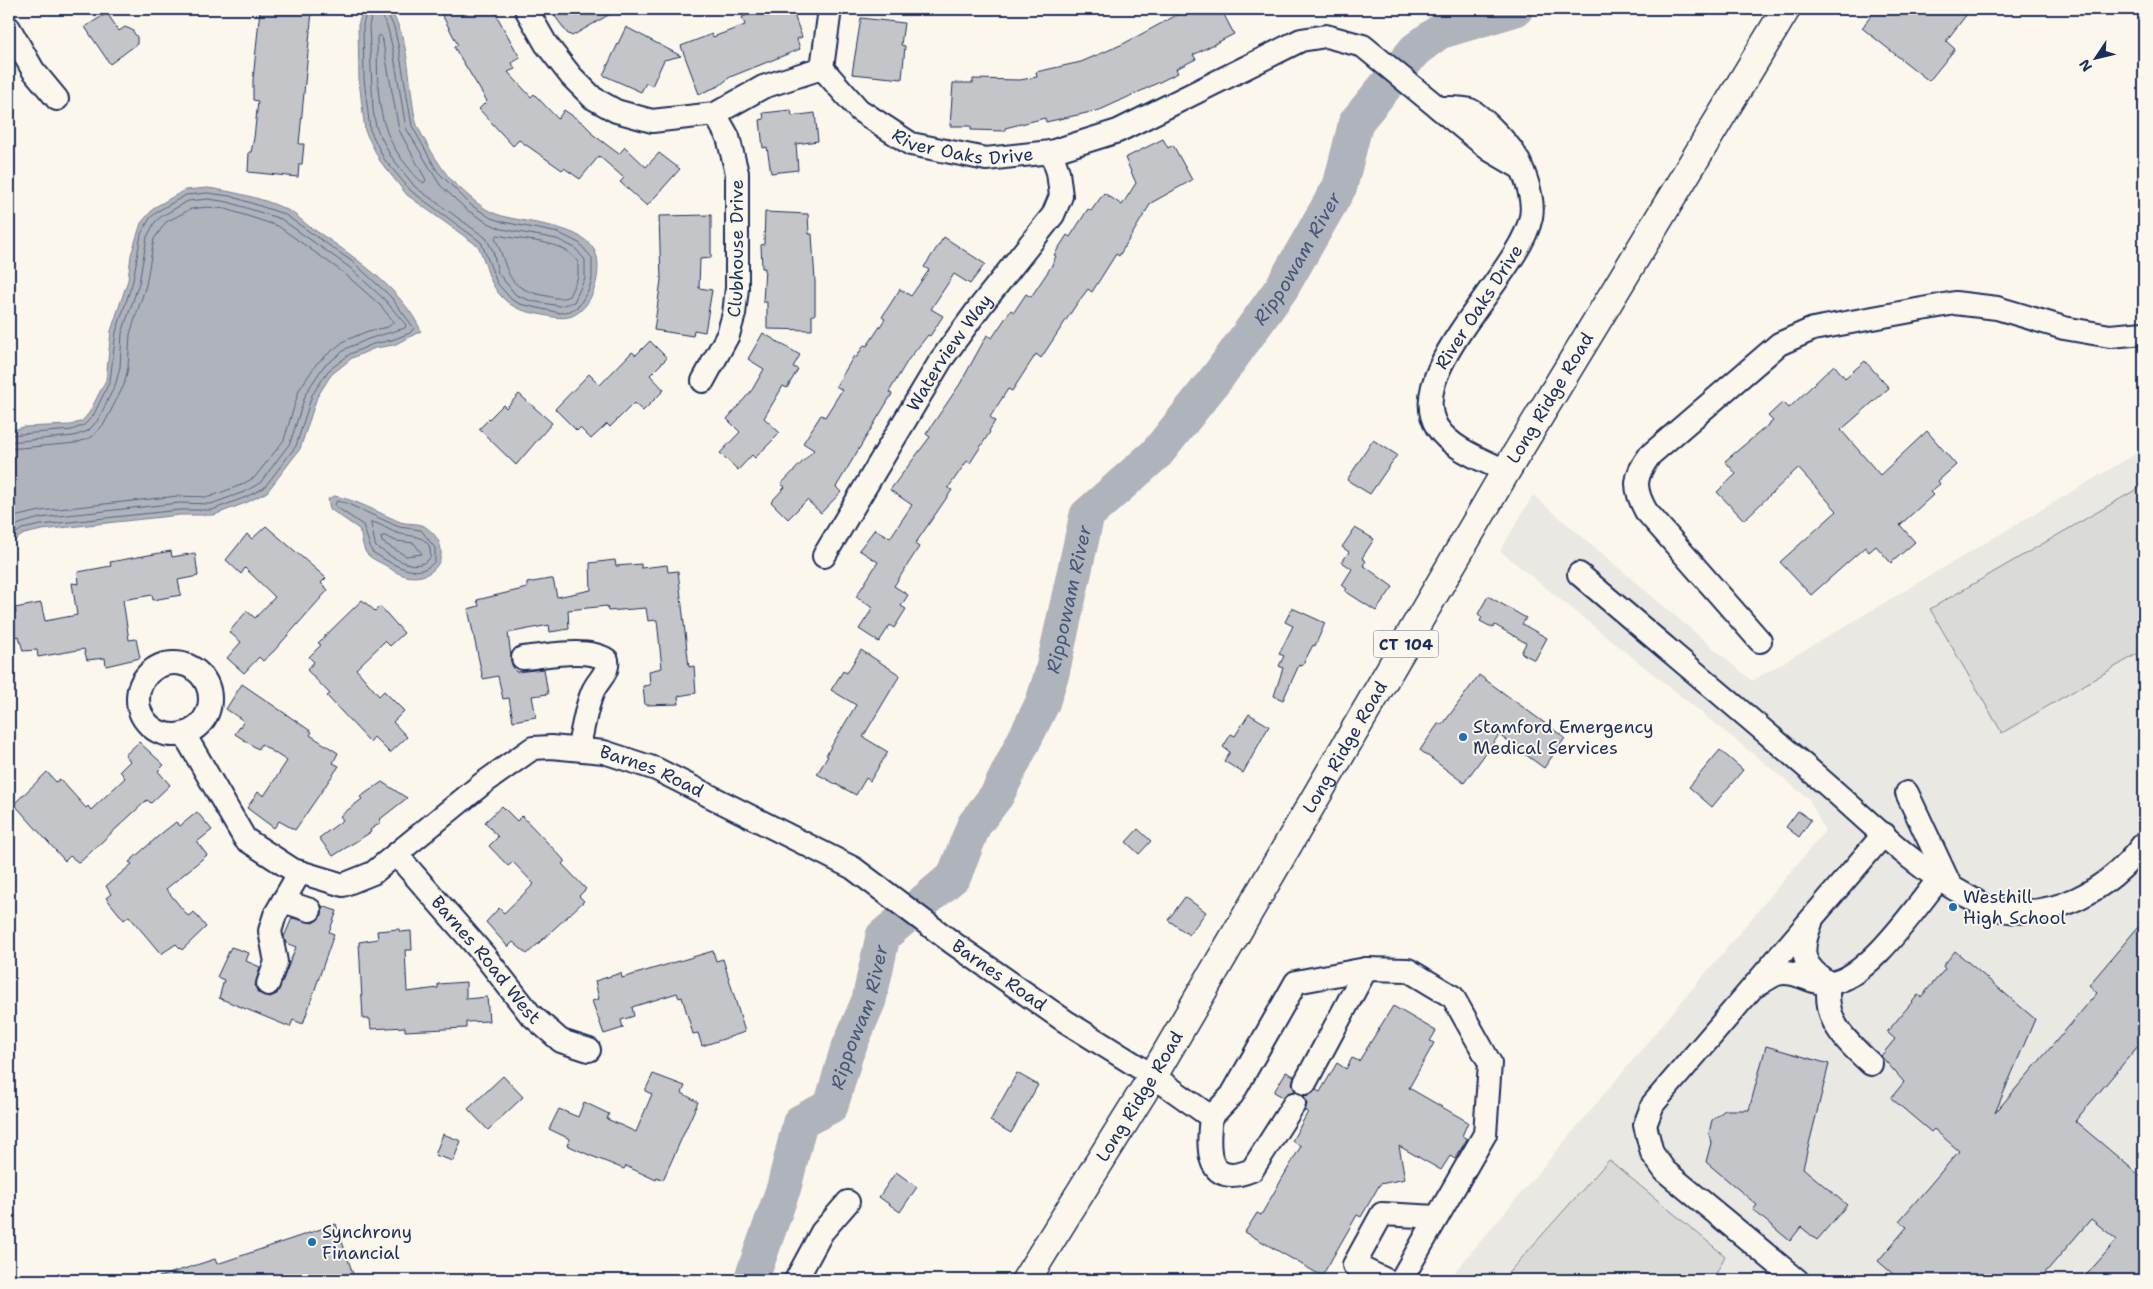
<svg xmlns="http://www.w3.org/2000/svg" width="2153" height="1289" viewBox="0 0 2153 1289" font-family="'Shantell Sans',sans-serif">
	<rect width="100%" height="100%" fill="#fbf7ec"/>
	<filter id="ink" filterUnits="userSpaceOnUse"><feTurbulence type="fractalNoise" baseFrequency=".02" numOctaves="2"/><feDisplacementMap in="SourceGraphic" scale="10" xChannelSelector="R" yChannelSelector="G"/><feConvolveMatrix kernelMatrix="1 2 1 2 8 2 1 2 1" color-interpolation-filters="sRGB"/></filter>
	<g filter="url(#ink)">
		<path fill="#eae8e2" d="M2144 449V1280H1448L1825 831 1809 799 1500 551 1533 495 1752 681Z"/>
		<path fill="#dadad7" stroke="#7a849a" d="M2144 485V650L2002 733 1930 609Z
			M1609 1160 1725 1256 1713 1280H1502Z"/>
		<path fill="#afb3bb" stroke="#747e96" d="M363 9H389C411 37 408 88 416 122 419 133 445 175 454 183 467 194 480 208 496 214 521 224 589 223 597 257 601 277 592 308 572 316 561 320 549 316 538 314 528 312 518 310 510 304 487 287 489 268 478 246L407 195 380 161 365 131 359 80 358 25Z
			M208 188C230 191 266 199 285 209 295 213 302 221 310 227 348 252 403 289 421 331L394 345 375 348 352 358 331 375 317 397 300 449 267 492 248 502 214 515H180L42 530 24 534 9 544V431L24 427 71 425 82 421 89 413 106 380 111 331 128 280 131 255 141 223 155 207 185 190Z
			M334 496C357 500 377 512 398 521 406 525 416 522 424 526 459 548 435 588 400 574 394 572 389 567 383 564 377 561 368 557 365 551 362 544 362 536 359 529L330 509 328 499Z"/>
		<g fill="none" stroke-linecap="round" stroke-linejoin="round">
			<path stroke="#566483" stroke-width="1" d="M367 9 363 25 364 79 370 130 384 159 411 191 481 242 497 283 512 300 520 304 560 313 570 311 579 306 589 289 592 279V258L579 243 559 233 503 222 491 218 471 205 437 171 412 126 399 49 394 27 385 9
				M373 9 369 26 373 110 376 127 390 155 415 187 486 238 493 251 498 273 516 295 531 301 560 306 574 302 585 278V260L575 248 557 239 502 229 488 223 467 210 440 185 406 128 393 50 388 29 379 9
				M379 35 382 37 399 130 426 180 424 183C418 180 413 173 408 167 374 127 378 87 377 38Z
				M498 235C524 242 561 238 578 262V277L569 296C562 300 555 298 547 296 502 288 511 271 495 238Z
				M9 435 72 430 84 425 93 416 110 381 116 332 133 281 141 234 150 218 158 211 186 195 208 193 230 196 284 214 353 262 390 296 414 328 410 333 392 340 373 344 350 354 328 371 312 395 296 446 264 488 246 497 212 510H179L41 525 22 529 9 538
				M9 442 74 436 88 431 98 420 116 383 120 367 122 333 139 283 147 237 155 222 162 216 188 201 208 199 228 202 281 219 349 267 385 300 406 325 405 328 371 338 347 348 323 367 306 393 290 443 260 483 244 492 211 504 179 503 40 518 19 524 9 531
				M9 449 76 443 92 437 104 424 124 385 128 368 130 334 146 285 154 239 166 222 191 209 207 207 226 209 278 226 344 273 380 305 394 322 388 327 368 331 344 341 317 363 299 390 284 440 255 477 241 485 209 497 178 496 40 511 18 516 9 522
				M337 501 346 503 399 527 421 530 435 548V561C417 583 390 562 372 552L363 525 335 506Z
				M371 522C380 523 388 530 397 533 410 537 434 534 430 558 415 575 390 555 376 547Z
				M385 536 396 541 414 543 422 554 406 556 382 542 381 537Z"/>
			<path stroke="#afb3bb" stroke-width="35" id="s1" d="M751 1280 784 1187 800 1122 831 1106 846 1054 869 1000 883 936 954 876 974 825 997 795 1042 704 1052 673 1087 515 1157 453 1219 375 1281 289 1340 186 1356 122 1415 50 1439 32 1516 9"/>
		</g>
		<path fill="#c3c5c9" stroke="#1b2f5e" d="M260 9H311L312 11 299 144H304L302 164H299L298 177 248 172 249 152H251L254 138 258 101 253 100V80Z
			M439 9H493L520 58 512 63 515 69 508 72 531 97 534 94 558 119 564 110 583 123 592 132 591 133 619 154 625 147 646 167 659 153 680 169 647 206 620 182 624 178 599 156 580 179 564 168 562 170 519 140 513 146 479 109 487 101 454 47 458 45Z
			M550 9H619L572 36 567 33Z
			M763 9H792L802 37 797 39 800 49 730 77 719 86 699 94 681 46 712 34 713 37 745 25 742 17Z
			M1188 9H1221L1234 34 1193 55 1196 59 1176 69 1178 73 1141 91 1100 110 1046 122 1045 118 1005 128V131L971 130V126H950L953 83H973V79L1020 80 1037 77 1036 72 1081 62 1123 44Z
			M1876 9H1971L1946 41 1955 49 1929 81 1862 28Z
			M107 13 119 31 125 27 132 30 137 37V44L110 64 85 27Z
			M861 18 904 23 901 45 905 46 902 79 852 74Z
			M626 27 681 56 664 60 652 86 646 83 641 92 603 75Z
			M791 110 792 116 815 113 818 141 796 144 798 170 771 173 767 147 763 148 760 120 764 119 763 113Z
			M1163 139 1168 148 1173 145 1192 180 1151 203 1119 256 1116 254 1092 292 1088 289 1076 305 1041 358 1036 354 1012 391 1008 389 990 417 995 421 989 431 990 432 970 463 967 461 948 488 952 490 915 544 919 547 894 586 908 595 901 606 906 609 894 628 890 625 879 642 859 629 873 608 856 597 878 562 859 550 875 529 890 538 912 505 890 490 930 437 926 434 960 384 987 335 992 338 1011 310 1014 312 1026 294 1031 297 1051 267 1056 256 1054 255 1067 235 1070 237 1088 209 1091 211 1104 193 1122 205 1136 183 1125 158Z
			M765 212 808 214 809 234H812L815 281V315H812V330L767 329V302H763L765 268H762L761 245 764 244Z
			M711 215V258L700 259 699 288 712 290 705 332 694 330 693 336 654 330 661 280 659 216Z
			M944 237 985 264 970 284 954 274 931 309 943 316 930 336 928 335 908 360 889 392 892 394 836 487 841 492 821 513 807 500 788 519 771 502 785 487 781 484 814 450 803 443 821 415 825 417 842 390 836 386 854 356 856 358 864 345 867 346 885 319 882 317 900 289 911 296 929 270 924 267Z
			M763 333 800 355 793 367 798 369 787 388 783 386 764 418 780 433 755 458 752 455 738 470 720 453 740 432 727 419 752 390 764 369 748 359Z
			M650 341 667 358 650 375 664 390 643 411 634 403 610 427 607 424 591 439 580 428 577 431 555 409 589 374 600 385 632 352 636 355Z
			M1865 361 1889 388 1841 430 1880 475 1927 431 1956 465 1938 481 1940 484 1930 492 1933 495 1900 525 1915 542 1891 563 1876 546 1869 552 1865 547 1811 595 1780 562 1837 511 1798 468 1744 520 1717 492 1736 474 1725 461 1773 421 1768 416 1783 402 1789 408 1834 365 1845 378Z
			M519 394 552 423 516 465 479 429 503 405 506 408Z
			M1373 440 1397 455 1370 494 1347 480Z
			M266 526 326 578 321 583 328 590 273 652 263 661 259 657 244 673 227 658 241 642 229 632 247 611 255 618 275 597 245 568 241 574 226 560 247 534 252 539Z
			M1355 528 1374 539 1362 558 1366 561 1363 565 1393 587 1376 611 1345 591 1347 589 1342 585 1352 569 1342 562 1349 552 1342 547Z
			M171 551 172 557 195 553 198 576 178 580 181 595 153 600 152 595 123 600 129 640 136 639 140 658 106 666 105 658 87 660 84 649 38 657 37 650 23 651 19 636 9 638V614L16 613 15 608 41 603 45 621 77 615 72 583 79 584 78 572 111 566 110 562Z
			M615 560 616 566 641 564V568L667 565 668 572 678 571 689 667 694 666 696 693 678 696 679 704 645 705 643 686 650 685 649 671 662 668 657 620 648 621 646 608 608 611 607 606 568 610 569 629 550 632 549 625 508 633 512 665 516 672 544 669 548 694 532 696 536 717 513 721 509 698 503 699 498 676 483 679 468 609 479 606 477 600 527 588V583L550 579H553L557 597 591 590 590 563Z
			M1488 596 1526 618 1522 624 1547 638 1535 660 1521 653 1526 643 1495 625 1493 628 1480 621 1482 617 1478 614Z
			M362 600 375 611 380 606 404 633 390 646 385 641 356 669 379 696 384 691 404 711 393 722 407 737 390 753 374 737 370 742 327 696 330 694 307 670 314 662 309 657 321 645 318 643Z
			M1292 608 1325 623 1315 646 1313 645 1302 666 1299 665 1283 700 1274 696 1283 668 1279 666 1284 656 1279 654 1293 626 1285 622Z
			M861 650 900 675 863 737 888 752 870 781 866 778 856 795 817 774 828 756 826 755 856 705 831 690 843 671 847 673Z
			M1479 675 1565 738 1544 768 1499 735 1464 783 1420 750 1438 724H1443Z
			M242 684 312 732 310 735 338 753 333 763 339 766 295 830 279 821 274 828 247 808 258 792 264 796 287 761 261 744 258 749 235 734 244 721 226 709Z
			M1249 714 1269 726 1243 773 1224 761 1230 752 1223 747 1231 734 1235 736Z
			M139 742 164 765 158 771 170 785 151 803 147 800 79 863 70 856 65 861 14 804 47 772 56 782 60 779 86 808 88 806 91 810 125 778 120 771 130 761 125 755Z
			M1720 750 1743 770 1712 807 1689 787Z
			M382 782 407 798 379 820 381 822 370 830 371 832 333 856 319 838 343 820 340 816 362 799 360 797Z
			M502 806 517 821 522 816 565 861 562 864 586 889 579 896 584 901 527 954 513 942 508 947 486 922 499 908 504 913 534 884 513 862 508 866 489 846 498 837 485 822Z
			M1798 811 1811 820 1799 837 1786 827Z
			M197 812 212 830 197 842 207 855 166 889 188 916 194 912 206 927 182 950 176 944 161 954 129 916 124 920 106 898 111 894 106 886 132 864 129 862 162 833 176 822 180 826Z
			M1138 829 1151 841 1139 854 1126 842Z
			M1185 897 1206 912 1189 935 1168 920Z
			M322 906 337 911 329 932 334 934 303 1024 293 1020 290 1027 219 998 224 980 217 977 231 947 249 953 246 961 260 967 255 986 258 993 270 997 277 994 296 947 286 943 284 937 292 918 313 923 322 915Z
			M2144 920V1039L2075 1121 2144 1179V1280H2082L2117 1240 2091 1219 2039 1280H1900L1878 1261 1907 1227 1899 1221 1959 1151 1934 1129 1931 1132 1891 1098 1904 1082 1881 1056 1895 1039 1887 1032 1918 995 1921 997 1945 969 1943 966 1955 951 2035 1019 1995 1113 2097 993 2089 985Z
			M399 929 400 932 411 931 412 950H405L407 992 438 988V984L466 982V999L487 997 489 1021 466 1022V1028L405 1031V1027L371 1029 370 1019H363L359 942 378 939 377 931Z
			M713 951 716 961 723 959 745 1032 702 1046 698 1033 693 1034 682 997 679 998 677 993 632 1007 634 1016 621 1020 623 1028 604 1034 592 1001 599 999 595 981 621 973 622 978Z
			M1393 1006 1436 1031 1430 1041 1434 1043 1409 1088 1468 1122 1462 1136 1467 1139 1455 1159 1450 1156 1441 1170 1399 1146 1405 1179 1380 1184 1361 1217 1357 1215 1322 1276 1245 1232 1257 1213 1261 1215 1301 1146 1292 1141 1308 1112 1305 1111 1307 1104 1304 1096 1311 1094 1316 1090 1320 1092 1337 1063 1346 1069 1352 1058 1359 1061Z
			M1766 1046 1829 1064 1803 1168 1847 1205 1817 1240 1801 1227 1790 1241 1753 1210 1757 1205 1706 1162 1711 1143 1709 1133 1712 1120 1725 1110H1749Z
			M1286 1072 1294 1076 1292 1084 1295 1091 1288 1093 1283 1097 1274 1092Z
			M1017 1073 1038 1085 1011 1133 990 1121Z
			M653 1074 685 1086 682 1093 698 1102 663 1180 657 1177 656 1180 626 1166 624 1169 589 1155 567 1145 570 1139 549 1129 559 1109 578 1117 584 1102 609 1114 607 1119 636 1132 652 1094 645 1091Z
			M503 1076 523 1097 488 1130 468 1109Z
			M443 1134 461 1141 453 1161 435 1155Z
			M896 1172 917 1187 900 1212 879 1197Z
			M336 1224 355 1280H159V1277L215 1259 217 1264Z"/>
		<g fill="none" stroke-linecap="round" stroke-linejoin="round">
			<defs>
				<g id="minor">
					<path id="s2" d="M526 9 546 44 571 76 593 98 616 111 652 121 715 114 763 87 822 68 859 110 911 144 986 159 1051 152 1118 131 1301 40 1326 36 1363 46 1490 150 1519 167"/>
					<path d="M9 28 33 70 57 99"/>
					<path d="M822 68 830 9"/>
					<path d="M1439 108C1448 108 1461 107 1470 110 1479 113 1504 140 1511 149 1522 163 1535 198 1531 217 1520 274 1402 371 1437 427 1451 449 1483 460 1506 471"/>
					<path id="s3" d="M703 381 728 335 734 314 737 288V173L728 137 715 114"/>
					<path id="s4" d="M824 556 941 360 979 308 1053 215 1061 196 1058 172 1051 152"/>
					<path d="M1579 574C1661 644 1744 713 1826 784 1871 823 1914 868 1967 896 1975 900 1983 906 1991 908 2051 923 2109 890 2144 843"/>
					<path d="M1760 641 1646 511C1633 488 1634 476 1650 455L1779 344 1813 329 1955 303 1997 308 2064 328 2110 336 2144 333"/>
					<path d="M523 658C546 656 588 647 607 660 609 673 598 680 593 691 585 709 583 731 578 749"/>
					<circle cx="174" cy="699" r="36"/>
					<path id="s5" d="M184 734 245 839 293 870 343 885 373 873 482 784 533 748 551 747 604 752 656 769 853 868 953 943 1065 1021 1153 1076 1211 1117 1232 1095 1296 982 1366 969 1408 970 1453 997 1490 1063 1485 1134 1401 1280"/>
					<path d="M1907 793 1950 885"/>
					<path id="s6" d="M396 854 484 955 530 1014 561 1041 589 1050"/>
					<path d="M283 901 310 910"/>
					<path d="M1811 923C1799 953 1802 966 1829 983 1823 1021 1845 1040 1871 1064"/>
					<path d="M268 984 276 962 270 931 275 915 300 872"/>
					<path d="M1757 985C1763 982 1771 976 1777 974 1796 969 1811 985 1830 983 1867 980 1916 907 1939 879"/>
					<path d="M1305 1083 1366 969"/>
					<path d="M1211 1117C1207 1149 1206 1189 1252 1170L1294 1104"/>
					<path d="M796 1280 822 1232 848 1202"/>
					<path d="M1386 1280 1354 1265 1382 1214 1437 1217"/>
					<path d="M1797 1280 1665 1171 1652 1153 1645 1125 1653 1104 1884 834"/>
				</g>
				<g id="major">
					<path id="s7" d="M1026 1280 1153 1076 1506 471 1786 9"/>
				</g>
			</defs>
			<use href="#minor" stroke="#1b2f5e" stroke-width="26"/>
			<use href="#major" stroke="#1b2f5e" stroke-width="31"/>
			<use href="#minor" stroke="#fbf7ec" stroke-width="22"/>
			<use href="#major" stroke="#fbf7ec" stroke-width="28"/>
		</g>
	</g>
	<g fill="#1f6fb2" stroke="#fbf7ec" stroke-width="2">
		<circle cx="1463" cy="737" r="5"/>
		<circle cx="1953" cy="907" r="5"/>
		<circle cx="312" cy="1242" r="5"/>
	</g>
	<g text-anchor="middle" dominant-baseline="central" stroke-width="4" stroke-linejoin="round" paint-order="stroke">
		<rect fill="#fbf7ec" stroke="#5e6b89" stroke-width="1" x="1373.5" y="630.5" width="65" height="27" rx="4"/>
		<g font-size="16" font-weight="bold" fill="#1b2f5e">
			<text x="1406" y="644">CT 104</text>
		</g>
		<g font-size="18" fill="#1b2f5e" stroke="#fbf7ec">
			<text stroke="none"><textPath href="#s2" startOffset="526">River Oaks Drive</textPath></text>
			<text stroke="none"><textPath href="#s3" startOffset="140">Clubhouse Drive</textPath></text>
			<text transform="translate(1479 307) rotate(-57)">River Oaks Drive</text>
			<text stroke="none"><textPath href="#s4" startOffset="239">Waterview Way</textPath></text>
			<text stroke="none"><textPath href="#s7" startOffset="1026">Long Ridge Road</textPath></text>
			<text stroke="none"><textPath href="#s7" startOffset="621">Long Ridge Road</textPath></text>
			<text stroke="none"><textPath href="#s5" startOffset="589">Barnes Road</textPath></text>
			<text stroke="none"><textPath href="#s6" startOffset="139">Barnes Road West</textPath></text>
			<text stroke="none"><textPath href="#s5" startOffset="994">Barnes Road</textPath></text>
			<text stroke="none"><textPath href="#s7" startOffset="216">Long Ridge Road</textPath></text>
		</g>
		<g font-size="18" fill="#1b2f5e" stroke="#fbf7ec" text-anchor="start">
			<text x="1473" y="727">Stamford Emergency<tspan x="1473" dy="21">Medical Services</tspan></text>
			<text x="1963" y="897">Westhill<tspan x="1963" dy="21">High School</tspan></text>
			<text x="322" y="1232">Synchrony<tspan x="322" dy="21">Financial</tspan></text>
		</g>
		<g font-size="19" font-style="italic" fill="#47577a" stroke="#fbf7ec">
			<text stroke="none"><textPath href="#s1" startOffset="1194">Rippowam River</textPath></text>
			<text stroke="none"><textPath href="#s1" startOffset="774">Rippowam River</textPath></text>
			<text stroke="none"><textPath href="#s1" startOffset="294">Rippowam River</textPath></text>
		</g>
	</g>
	<rect width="2153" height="1289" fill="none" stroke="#fbf7ec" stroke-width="30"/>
	<rect x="15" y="15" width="2123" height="1259" fill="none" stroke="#1b2f5e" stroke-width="2" filter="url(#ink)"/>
	<g transform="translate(2096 58) rotate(235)" stroke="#fbf7ec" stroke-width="4" paint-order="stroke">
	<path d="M0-4L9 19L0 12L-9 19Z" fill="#1b2f5e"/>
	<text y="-8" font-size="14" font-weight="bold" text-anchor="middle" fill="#1b2f5e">N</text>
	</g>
</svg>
